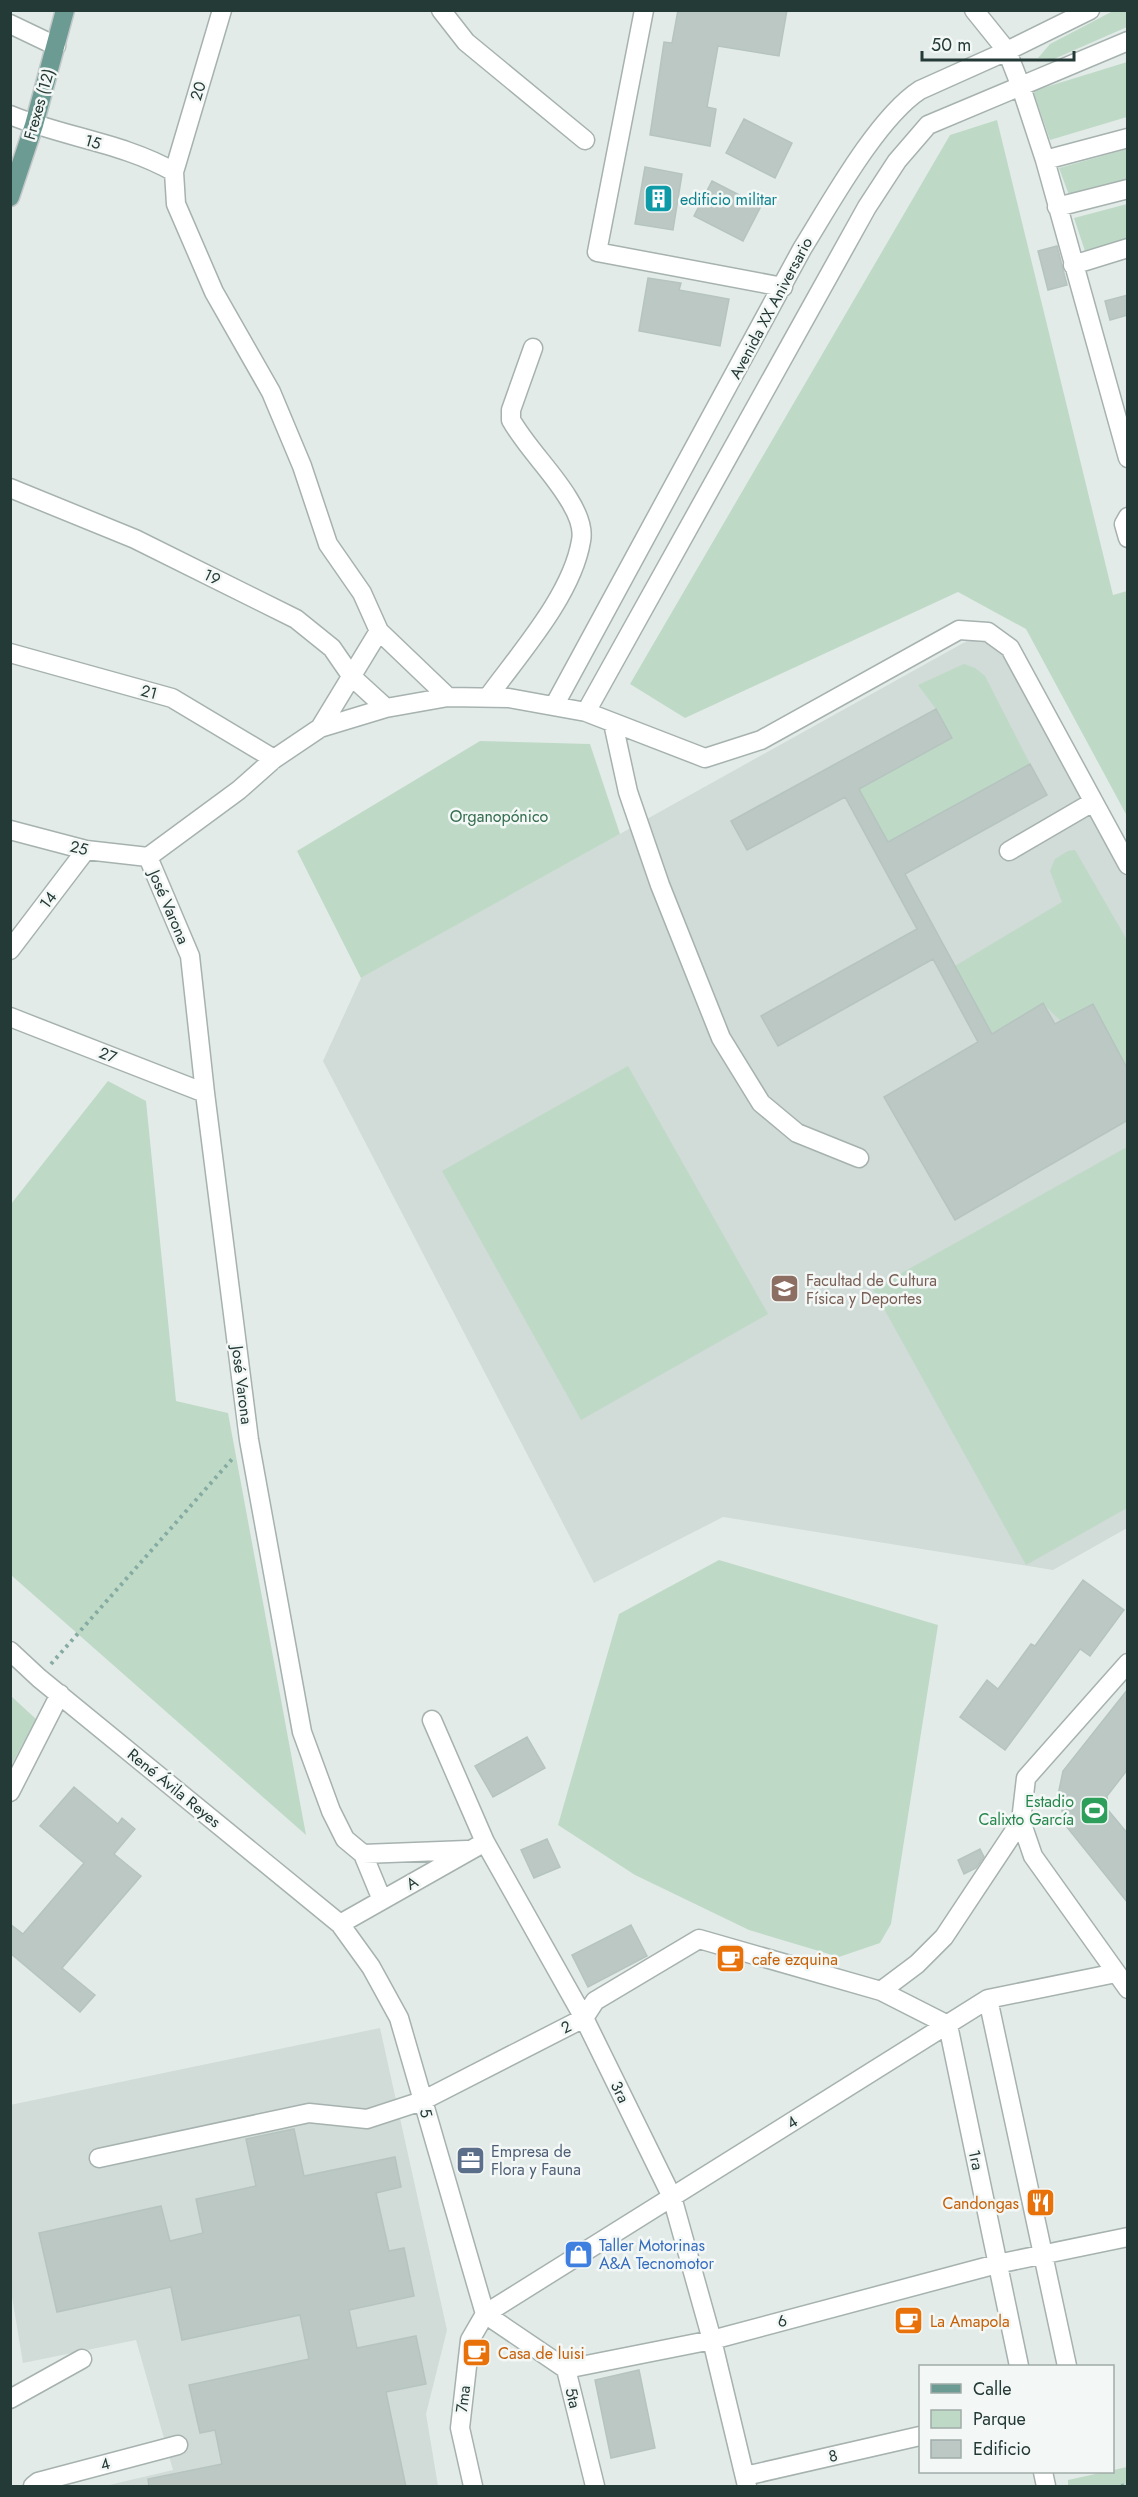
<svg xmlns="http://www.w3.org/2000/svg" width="1138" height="2497" viewBox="0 0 1138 2497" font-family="Jost,sans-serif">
	<rect width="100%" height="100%" fill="#e3ebe8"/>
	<path fill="#d1dbd7" d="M992 627 1127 871V1528L1053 1570 723 1517 594 1583 323 1061 361 978Z
		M380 2028 447 2330 426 2414 438 2486H105L173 2470 136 2340 23 2363 11 2291 10 2105Z"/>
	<path fill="#bedac7" d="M1113 11H1127V27L1054 59 1038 58 1050 44Z
		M1127 62V117L1050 140 1033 91Z
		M997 120 1113 595 1127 591V816L1026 629 958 592 685 718 630 684 950 135Z
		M1127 149V179L1069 195 1059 168Z
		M1127 204V242L1086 254 1074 218Z
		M964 664 975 668 985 676 1030 764 888 842 859 789 952 738 936 709 918 685Z
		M480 741 590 744 620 834 361 978 297 851Z
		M1075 850 1127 940V1070L1093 1004 1061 1021 1043 1004 992 1033 955 966 1062 902 1050 871 1055 859 1068 851Z
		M628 1066 768 1314 581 1420 442 1171Z
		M108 1081 146 1101 176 1401 228 1413 306 1835 11 1575V1204Z
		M1127 1147V1508L1026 1565 873 1289Z
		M719 1560 938 1625 891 1924 880 1943 839 1957 749 1930 635 1875 558 1825 619 1614Z
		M11 1696 36 1719 11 1766Z
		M1127 2467V2486H1068V2480Z"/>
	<path fill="#bbc8c4" stroke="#b6c4bf" stroke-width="1.5" d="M678 10H787L779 56 718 46 707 107 716 109 710 146 650 135 664 42 672 43Z
		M744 119 792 143 775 178 726 153Z
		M645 167 682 174 673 230 635 224Z
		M712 181 761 206 743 241 694 216Z
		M1057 246 1067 285 1048 290 1038 251Z
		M648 278 681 283 679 290 729 299 720 346 639 331Z
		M1128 295V315L1110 320 1105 301Z
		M936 709 952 738 859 789 888 842 1030 764 1047 795 905 874 992 1034 1043 1003 1055 1024 1093 1004 1128 1070V1120L955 1220 884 1097 978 1042 933 959 778 1046 761 1016 917 929 845 797 747 850 731 821Z
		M1083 1580 1124 1610 1090 1656 1080 1649 1005 1750 960 1717 987 1680 998 1689 1031 1644 1035 1646Z
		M1128 1689V1769L1107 1796 1108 1810 1128 1834V1903L1066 1826 1058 1795 1063 1771Z
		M527 1737 545 1768 493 1797 475 1766Z
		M74 1787 118 1824 122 1818 135 1829 114 1854 141 1876 62 1968 95 1995 80 2012 10 1953V1924L23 1934 84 1863 40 1826Z
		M547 1839 560 1867 534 1878 521 1850Z
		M980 1849 984 1857 976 1868 964 1874 958 1860Z
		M631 1925 647 1956 588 1987 572 1955Z
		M294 2129 304 2176 395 2157 401 2187 376 2193 389 2251 404 2248 414 2296 349 2310 357 2348 416 2336 426 2384 386 2392 406 2487H149L148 2479 222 2464 215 2430 200 2433 189 2385 309 2359 300 2315 182 2340 171 2287 57 2312 39 2233 161 2206 170 2241 203 2233 196 2199 256 2186 246 2139Z
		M639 2370 655 2448 611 2458 595 2380Z"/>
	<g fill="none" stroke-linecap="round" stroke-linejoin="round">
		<defs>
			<path id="minor" d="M222 10 174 172 176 204 214 292 271 392 302 466 328 544 362 593 379 631 448 697
				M441 10 466 42 585 140
				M644 10 597 252 783 287
				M974 10 1007 51 1021 87 1045 160 1128 458
				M10 24 56 46
				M10 115C63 137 124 143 174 172
				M1045 160 1128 138
				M1057 207 1128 189
				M1073 265 1128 248
				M10 488 135 539 296 619 332 648 352 677 386 708
				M1128 517 1124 524 1128 538
				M10 653 172 698 274 759
				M488 697C520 653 572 595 581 541 584 527 575 509 568 498 551 470 527 448 511 420V410L533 348
				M554 706 802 249C830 204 877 118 920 90L1007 51 1090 10
				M586 712 867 207 897 161 928 125 1128 41
				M613 723 628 792 660 885 721 1038 761 1103 797 1133 859 1158
				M320 728 379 631
				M10 830 86 850 148 857
				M1009 851 1093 802
				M148 857 239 790 274 759 320 728 386 708 448 697 509 698 586 712 705 758 761 740 959 630 988 632 1010 648 1128 865
				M148 857 190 956 205 1093 249 1440 302 1732 331 1811 345 1839 363 1854 382 1900
				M10 950 86 850
				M10 1017 205 1093
				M10 1651 39 1678 340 1924 371 1967 399 2018 485 2314
				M1128 1663 1026 1778 1021 1821 1033 1856 1128 1989
				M432 1720 485 1842 584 2018 672 2197 712 2340 747 2486
				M10 1792 60 1694
				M363 1854 467 1850
				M340 1924 485 1842
				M881 1991 917 1964 944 1937 1021 1821
				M988 1999 1067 2366
				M99 2158 309 2113 367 2119 422 2101 584 2018 595 2001 699 1939 881 1991 948 2025 1019 2366
				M485 2314 566 2369 595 2486
				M566 2369 712 2340 997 2264 1128 2237
				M10 2399 82 2359
				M1043 2472 1046 2486
				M745 2476 920 2436
				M33 2486 38 2482 178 2445
				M473 2486 460 2428 470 2340 485 2314 988 1999 1116 1973"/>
			<path id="major" d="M10 197 34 125 65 10"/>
		</defs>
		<use href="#minor" stroke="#a6b2af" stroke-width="21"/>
		<use href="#major" stroke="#c2c8c7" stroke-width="21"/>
		<path stroke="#86aba2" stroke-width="4" stroke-dasharray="3 4.5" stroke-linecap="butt" d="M51 1664 233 1458
			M1121 2486 1128 2485"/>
		<use href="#minor" stroke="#fff" stroke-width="18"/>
		<use href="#major" stroke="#6c9b93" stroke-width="18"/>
	</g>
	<defs>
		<symbol id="building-square" viewBox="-11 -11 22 22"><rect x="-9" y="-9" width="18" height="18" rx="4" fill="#0f9aa8" stroke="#f3f8f6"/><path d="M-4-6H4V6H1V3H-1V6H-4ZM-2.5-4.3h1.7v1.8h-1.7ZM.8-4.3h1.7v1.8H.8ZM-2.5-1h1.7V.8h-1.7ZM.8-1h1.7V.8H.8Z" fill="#fff"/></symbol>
		<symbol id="university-square" viewBox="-11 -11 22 22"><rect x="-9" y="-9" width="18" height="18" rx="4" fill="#8d6e63" stroke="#f3f8f6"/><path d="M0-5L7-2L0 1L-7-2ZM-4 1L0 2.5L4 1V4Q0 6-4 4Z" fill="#fff"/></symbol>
		<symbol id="stadium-square" viewBox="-11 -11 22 22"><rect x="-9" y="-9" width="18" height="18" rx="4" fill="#2e9e5b" stroke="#f3f8f6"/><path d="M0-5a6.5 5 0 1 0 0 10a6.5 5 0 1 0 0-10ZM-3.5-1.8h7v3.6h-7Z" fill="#fff"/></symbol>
		<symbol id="cafe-square" viewBox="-11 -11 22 22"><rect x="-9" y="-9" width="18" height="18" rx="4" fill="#e8710a" stroke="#f3f8f6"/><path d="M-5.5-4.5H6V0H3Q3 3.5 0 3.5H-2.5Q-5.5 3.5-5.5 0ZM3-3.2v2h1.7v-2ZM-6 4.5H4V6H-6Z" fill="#fff"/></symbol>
		<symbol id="office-square" viewBox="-11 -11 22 22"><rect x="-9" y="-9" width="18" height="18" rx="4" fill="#5c6f8a" stroke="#f3f8f6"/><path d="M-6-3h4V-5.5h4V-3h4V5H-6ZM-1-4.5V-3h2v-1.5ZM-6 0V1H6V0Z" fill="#fff"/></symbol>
		<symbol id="restaurant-square" viewBox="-11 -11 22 22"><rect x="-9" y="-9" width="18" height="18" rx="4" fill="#e8710a" stroke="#f3f8f6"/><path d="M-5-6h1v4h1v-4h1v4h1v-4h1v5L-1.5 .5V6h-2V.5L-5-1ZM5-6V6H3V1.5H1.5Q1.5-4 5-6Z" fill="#fff"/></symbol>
		<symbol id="shop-square" viewBox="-11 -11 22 22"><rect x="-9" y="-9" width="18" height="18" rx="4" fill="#3f7fe0" stroke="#f3f8f6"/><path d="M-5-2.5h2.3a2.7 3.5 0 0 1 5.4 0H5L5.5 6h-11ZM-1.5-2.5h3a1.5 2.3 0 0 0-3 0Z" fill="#fff"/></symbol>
	</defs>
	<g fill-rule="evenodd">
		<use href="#building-square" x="642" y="182" width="33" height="33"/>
		<use href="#university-square" x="768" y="1272" width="33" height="33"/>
		<use href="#stadium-square" x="1078" y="1794" width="33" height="33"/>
		<use href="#cafe-square" x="714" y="1942" width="33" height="33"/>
		<use href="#office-square" x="454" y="2144" width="33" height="33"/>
		<use href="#restaurant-square" x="1024" y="2186" width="33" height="33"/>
		<use href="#shop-square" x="562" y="2238" width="33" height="33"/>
		<use href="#cafe-square" x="892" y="2304" width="33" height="33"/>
		<use href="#cafe-square" x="460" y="2336" width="33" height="33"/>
	</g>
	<g text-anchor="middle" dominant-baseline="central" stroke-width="5" stroke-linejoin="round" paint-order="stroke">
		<g font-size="16" fill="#243a36" stroke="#f3f8f6">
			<text transform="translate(198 91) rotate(-73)">20</text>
			<text transform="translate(39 104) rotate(-74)">Frexes (12)</text>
			<text transform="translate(93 142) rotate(16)">15</text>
			<text transform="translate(771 308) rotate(-62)">Avenida XX Aniversario</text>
			<text transform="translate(212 577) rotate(26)">19</text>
			<text transform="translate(149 692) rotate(15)">21</text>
			<text transform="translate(79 848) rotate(13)">25</text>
			<text transform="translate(48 900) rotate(-53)">14</text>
			<text transform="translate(169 907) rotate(67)">José Varona</text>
			<text transform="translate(108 1055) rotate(21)">27</text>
			<text transform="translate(242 1385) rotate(83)">José Varona</text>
			<text transform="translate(174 1788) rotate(39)">René Ávila Reyes</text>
			<text transform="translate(412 1883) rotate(-29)">A</text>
			<text transform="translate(566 2027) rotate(-27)">2</text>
			<text transform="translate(620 2092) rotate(64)">3ra</text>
			<text transform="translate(426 2113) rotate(74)">5</text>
			<text transform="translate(792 2122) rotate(-32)">4</text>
			<text transform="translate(976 2160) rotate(78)">1ra</text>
			<text transform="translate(782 2321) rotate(-15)">6</text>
			<text transform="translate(573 2398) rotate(76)">5ta</text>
			<text transform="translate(463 2399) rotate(-83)">7ma</text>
			<text transform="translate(833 2456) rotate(-13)">8</text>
			<text transform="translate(105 2464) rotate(-15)">4</text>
		</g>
		<g font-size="16" fill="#0d838f" stroke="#f3f8f6" text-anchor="start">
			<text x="680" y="199">edificio militar</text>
		</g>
		<g font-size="16" fill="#336c4d" stroke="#f3f8f6">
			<text x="499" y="816">Organopónico</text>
		</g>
		<g font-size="16" fill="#785e54" stroke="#f3f8f6" text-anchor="start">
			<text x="806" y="1280">Facultad de Cultura<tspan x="806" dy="18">Física y Deportes</tspan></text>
		</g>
		<g font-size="16" fill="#27864d" stroke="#f3f8f6" text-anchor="end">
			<text x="1074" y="1801">Estadio<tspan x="1074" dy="18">Calixto García</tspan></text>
		</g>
		<g font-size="16" fill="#c56008" stroke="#f3f8f6" text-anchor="start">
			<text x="752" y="1959">cafe ezquina</text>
			<text x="1019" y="2203" text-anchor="end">Candongas</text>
			<text x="930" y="2321">La Amapola</text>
			<text x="498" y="2353">Casa de luisi</text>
		</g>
		<g font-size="16" fill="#4e5e75" stroke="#f3f8f6" text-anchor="start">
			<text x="491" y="2151">Empresa de<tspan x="491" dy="18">Flora y Fauna</tspan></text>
		</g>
		<g font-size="16" fill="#366cbe" stroke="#f3f8f6" text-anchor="start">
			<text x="599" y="2245">Taller Motorinas<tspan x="599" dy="18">A&amp;A Tecnomotor</tspan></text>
		</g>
	</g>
	<rect width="1138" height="2497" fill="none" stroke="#243a36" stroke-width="24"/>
	<rect x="919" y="2365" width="195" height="108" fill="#f3f8f6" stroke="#a0aca9" stroke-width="1.5"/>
	<rect x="931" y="2384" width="30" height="9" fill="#6c9b93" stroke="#a0aca9" stroke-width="1.5"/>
	<text x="973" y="2395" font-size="18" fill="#243a36">Calle</text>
	<rect x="931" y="2410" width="30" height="18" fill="#bedac7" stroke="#a0aca9" stroke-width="1.5"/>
	<text x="973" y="2425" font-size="18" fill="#243a36">Parque</text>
	<rect x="931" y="2440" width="30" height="18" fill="#bbc8c4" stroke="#a0aca9" stroke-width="1.5"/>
	<text x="973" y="2455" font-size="18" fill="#243a36">Edificio</text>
	<path d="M922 51v9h152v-9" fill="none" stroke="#243a36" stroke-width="3"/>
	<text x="931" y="51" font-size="18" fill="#243a36" stroke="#f3f8f6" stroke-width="4.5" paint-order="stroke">50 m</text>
</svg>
